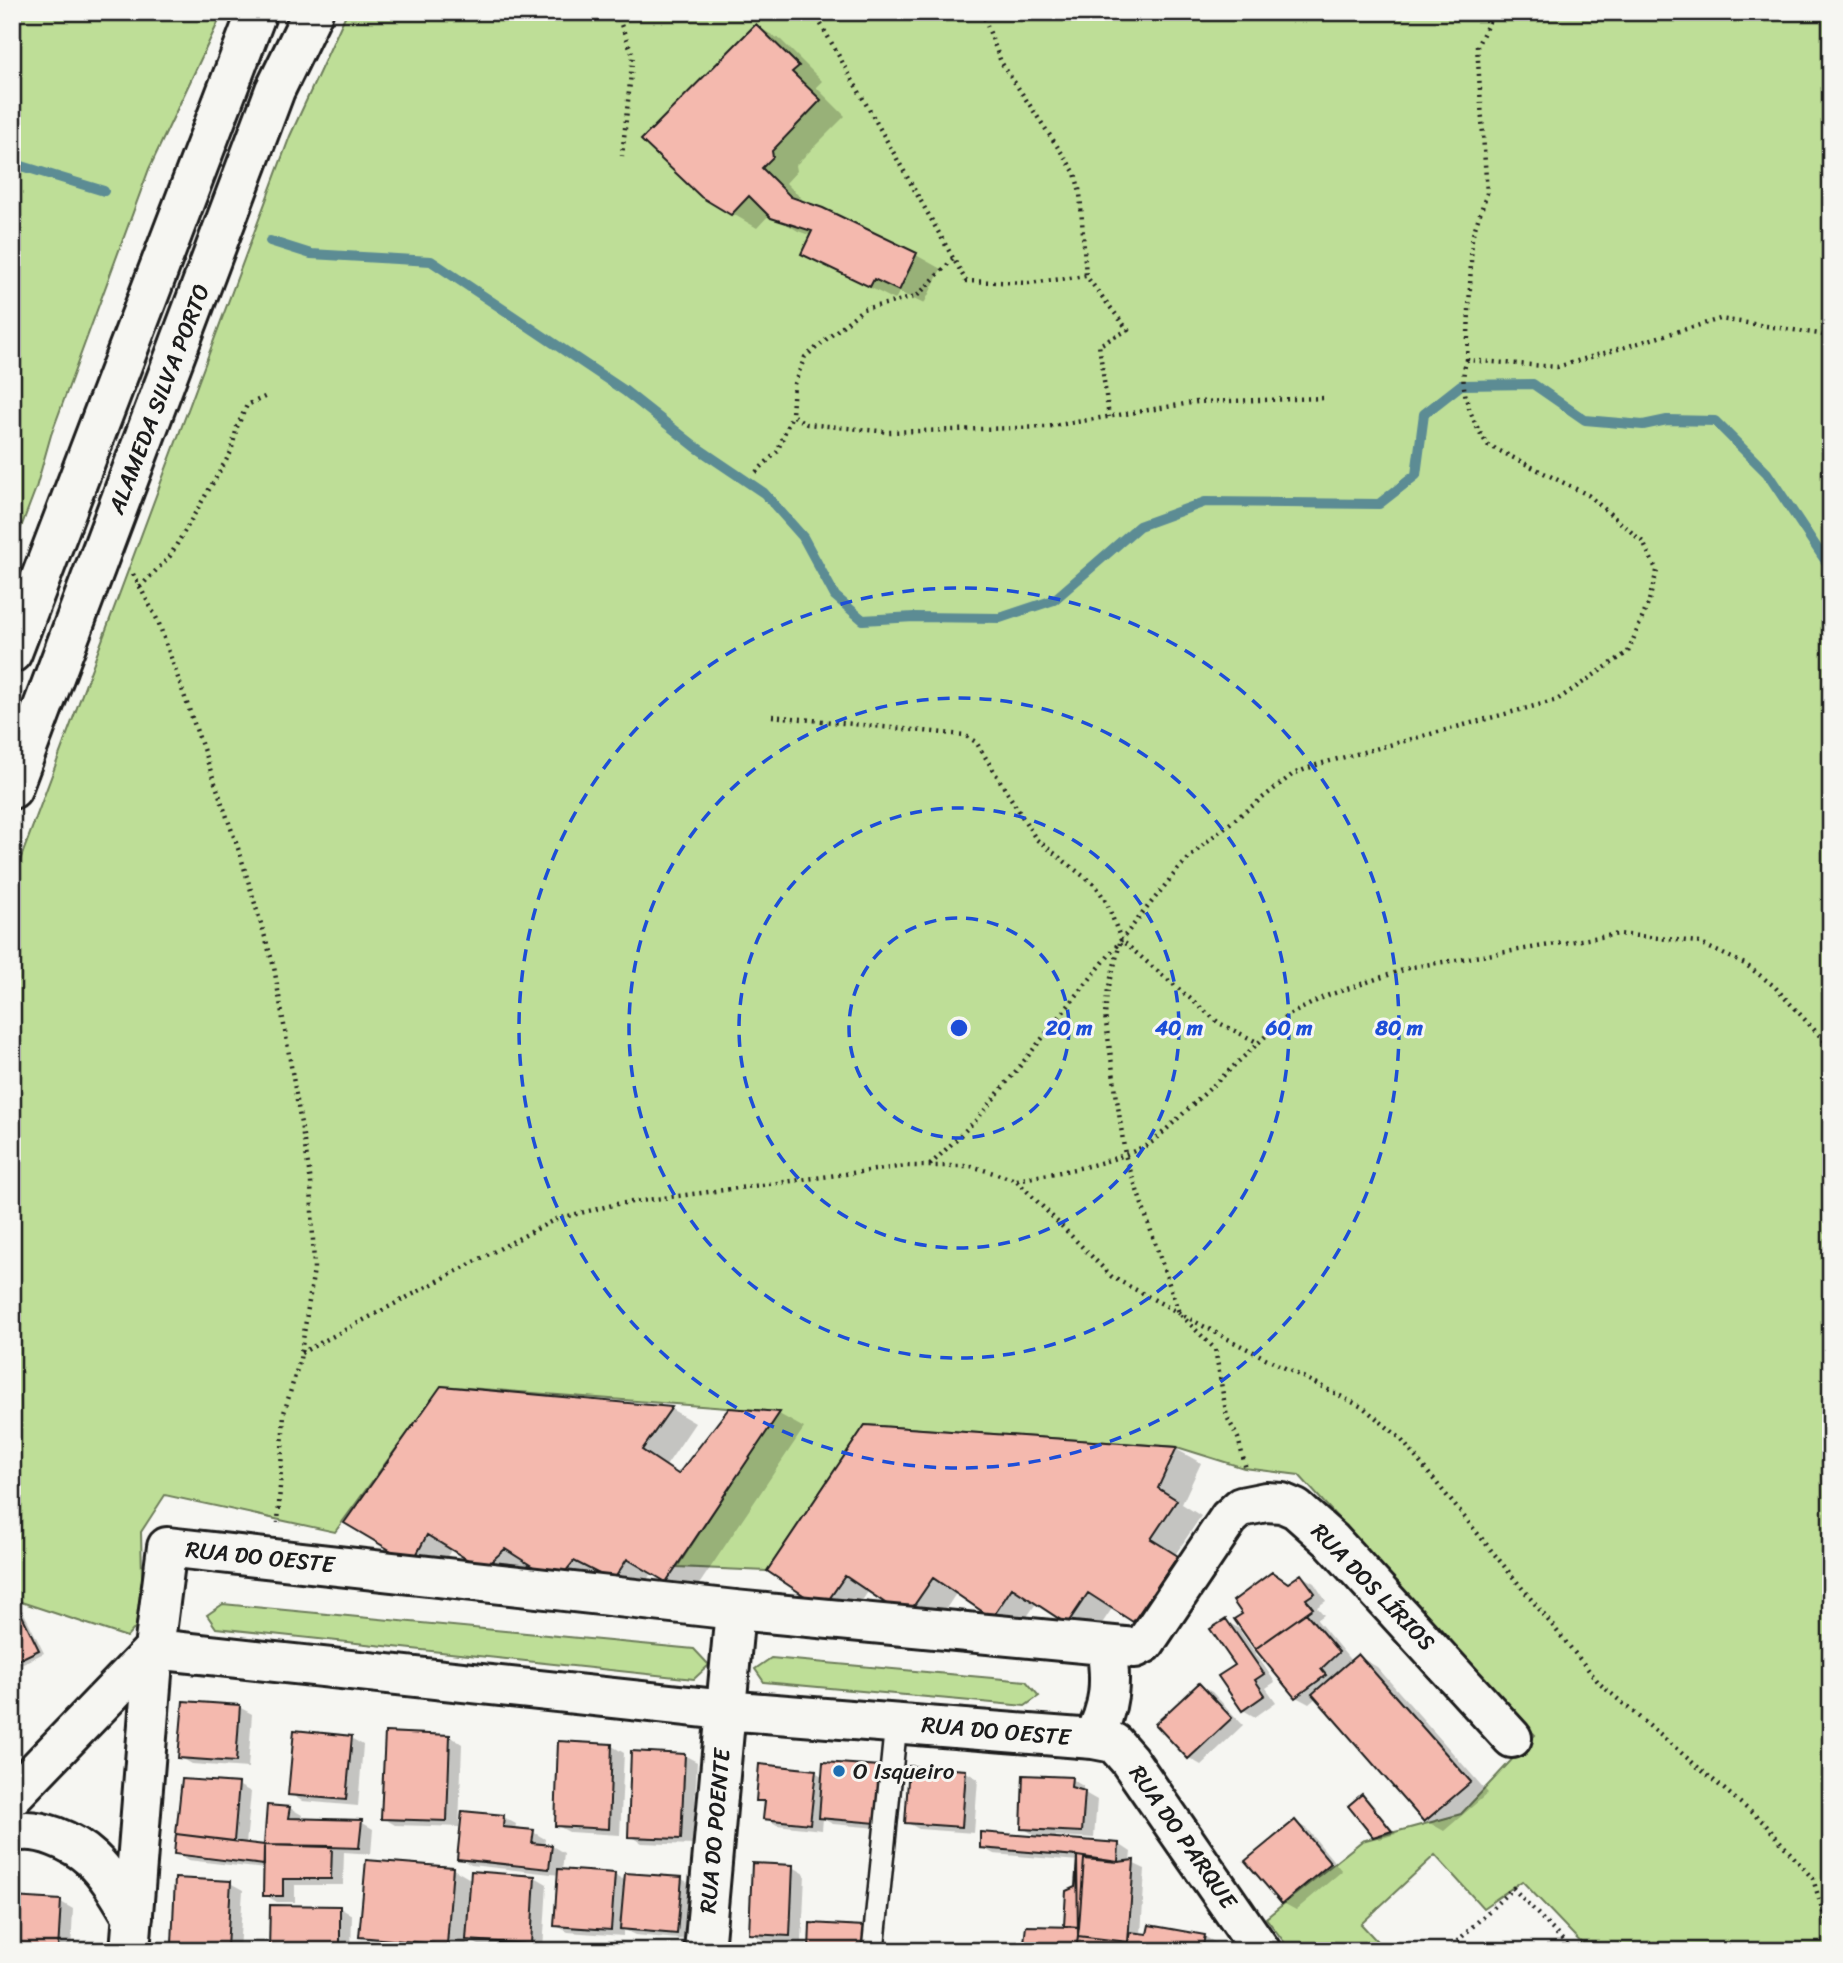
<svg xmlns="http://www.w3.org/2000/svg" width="1843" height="1963" viewBox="0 0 1843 1963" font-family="Sriracha,sans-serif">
	<rect width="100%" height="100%" fill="#f6f6f2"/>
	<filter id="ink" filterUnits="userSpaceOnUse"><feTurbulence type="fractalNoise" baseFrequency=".0143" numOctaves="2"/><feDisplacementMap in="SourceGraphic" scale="14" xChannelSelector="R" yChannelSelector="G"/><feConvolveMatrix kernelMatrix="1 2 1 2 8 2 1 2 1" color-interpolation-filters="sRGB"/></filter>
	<g filter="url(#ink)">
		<path fill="#bede97" stroke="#6d7d5a" stroke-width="2" d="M12 12H223L149 169 51 435 36 488 12 551Z
			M347 12H1831V1951H1589L1522 1881 1483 1908 1435 1855 1361 1924 1386 1951H1291L1266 1918 1362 1841 1461 1814 1535 1735 1299 1475 1244 1468 1177 1447 865 1425 767 1571 677 1567 779 1412 442 1386 335 1532 165 1495 141 1532 143 1619 127 1637 12 1599V882L290 136Z
			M223 1604 694 1649 709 1665 694 1679 216 1628 207 1615Z
			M771 1658 1026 1681 1039 1696 1025 1706 764 1682 755 1669Z"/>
		<path fill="#0003" d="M756 26 781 40 822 81 816 87 845 116 796 165 797 171 786 183 807 204 916 255 941 269 924 304 899 292 895 300 803 254 812 236 798 231 770 214 757 228 702 196Z
			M442 1388 671 1409 695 1423 666 1466 679 1475 730 1410 779 1414 804 1428 692 1595 652 1572 638 1594 600 1574 583 1595 530 1563 509 1582 452 1548 437 1575 347 1523Z
			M866 1427 1176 1449 1201 1463 1182 1504 1201 1516 1175 1555 1201 1572 1158 1635 1113 1607 1093 1637 1037 1602 1018 1630 957 1592 932 1630 869 1590 849 1621 824 1606Z
			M1301 1576 1314 1583 1326 1601 1317 1607 1324 1615 1317 1620 1352 1662 1358 1656 1377 1667 1488 1793 1444 1831 1426 1821 1317 1697 1309 1704 1296 1697 1237 1619Z
			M17 1607 23 1611 44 1653 21 1664 15 1661 12 1655V1610Z
			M1226 1621 1238 1628 1275 1682 1266 1688 1276 1702 1255 1717 1243 1710 1237 1666Z
			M1199 1685 1212 1692 1243 1725 1201 1765 1189 1758Z
			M239 1707 252 1714 248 1768 192 1764 180 1757Z
			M386 1734 450 1736 462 1744 459 1827 503 1817 516 1824 515 1830 533 1832 545 1839 544 1846H552L564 1853 562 1871 615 1875 626 1881 682 1879 694 1886 689 1940 635 1935 623 1929V1936L568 1932 555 1925 560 1875 471 1865 459 1858 462 1827 395 1825 383 1818Z
			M351 1738 363 1745 358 1806 302 1801 290 1794Z
			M612 1746 624 1753 620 1835 569 1832 556 1825Z
			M684 1755 697 1762 693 1845 642 1843 629 1836Z
			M880 1768 892 1775 888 1829 833 1824 823 1819 822 1830 777 1825 765 1818 766 1805 757 1800 815 1772 824 1777Z
			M966 1772 978 1779 974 1833 919 1829 906 1822Z
			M1071 1779 1083 1786V1792L1097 1800 1094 1838 1056 1836V1840L1119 1844 1131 1852 1130 1862 1145 1869 1141 1935 1204 1936 1223 1947 1222 1951H1024L1065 1928 1068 1892 1077 1888 1079 1861 994 1854 981 1847 1041 1839 1023 1828Z
			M183 1781 238 1785 251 1792 246 1844 266 1846 290 1808 302 1815 301 1820 361 1822 373 1829 371 1854 344 1852 343 1885H295V1902H277L265 1895V1869L188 1860 176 1853Z
			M1362 1796 1368 1799 1396 1834 1380 1839 1375 1836Z
			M1295 1822 1307 1829 1342 1871 1296 1910 1283 1903 1248 1861Z
			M793 1867 805 1874 802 1942 763 1940 751 1933Z
			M453 1869 472 1880 473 1873 535 1877 547 1884 543 1950 480 1946 467 1938 466 1951H424L380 1947 361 1936Z
			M230 1883 243 1890 239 1951 186 1950 173 1943Z
			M61 1902 73 1909 71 1951H12Z
			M340 1908 352 1915 351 1951H271Z"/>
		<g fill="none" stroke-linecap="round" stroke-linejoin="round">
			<path stroke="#5c8c94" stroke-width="10" d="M12 163 104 191
				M270 241 311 254 431 261 625 391 696 447 764 493 803 537 835 596 863 620 914 617 1000 618 1054 600 1139 526 1205 502 1379 504 1416 475 1424 414 1461 385 1533 384 1585 420 1643 425 1667 420 1715 421 1767 473 1831 569"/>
		</g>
		<path fill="#f4b9ae" stroke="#1c1c1c" stroke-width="2" d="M756 24 799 66 792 72 821 100 772 151 773 157 762 168 791 197 823 208 917 253 899 291 874 279 870 287 801 254 812 231 771 218 749 196 731 215 701 197 641 140Z
			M441 1386 672 1407 642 1450 678 1474 729 1408 780 1412 666 1582 627 1559 613 1581 574 1561 557 1582 505 1549 483 1569 427 1535 412 1563 344 1523Z
			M865 1425 1177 1447 1158 1488 1177 1500 1151 1539 1178 1556 1133 1622 1088 1593 1067 1624 1012 1588 992 1618 933 1578 906 1617 845 1576 823 1608 767 1571Z
			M1272 1572 1288 1583 1301 1574 1315 1593 1306 1599 1313 1608 1255 1649 1234 1619 1242 1614 1233 1601Z
			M17 1605 39 1650 14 1662 12 1608Z
			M1306 1613 1339 1652 1321 1669 1326 1675 1295 1698 1255 1649Z
			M1226 1619 1264 1674 1255 1680 1265 1695 1242 1711 1218 1676 1235 1665 1210 1629Z
			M1358 1654 1471 1782 1424 1822 1312 1694Z
			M1199 1683 1232 1718 1188 1759 1155 1724Z
			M183 1701 240 1705 236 1762 178 1758Z
			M294 1730 352 1736 346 1800 288 1795Z
			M385 1732 450 1735 447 1821 381 1819Z
			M558 1741 612 1744 609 1829 555 1826Z
			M631 1751 685 1754 681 1839 628 1837Z
			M823 1762 880 1766 876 1823 819 1818Z
			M759 1764 816 1770 810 1824 763 1819 765 1801H756Z
			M909 1766 966 1770 962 1827 905 1823Z
			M1023 1775 1072 1777 1071 1787 1085 1791 1082 1832 1021 1829Z
			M182 1779 239 1783 234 1841 176 1834Z
			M1362 1794 1392 1831 1373 1837 1348 1806Z
			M267 1805 290 1807 288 1818 362 1820 359 1848 264 1845Z
			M462 1811 504 1815 503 1827 534 1830 532 1843 552 1845 549 1869 457 1859Z
			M1295 1820 1331 1863 1282 1904 1245 1861Z
			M980 1832 1119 1843 1118 1862 1084 1859 1079 1927 1064 1926 1066 1891 1075 1887 1077 1856 980 1848Z
			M176 1834 264 1845V1865L174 1854Z
			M264 1845 332 1846 331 1879H283V1896H263Z
			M1077 1856 1118 1862 1134 1860 1128 1942 1078 1936Z
			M366 1860 453 1867 447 1945 359 1937Z
			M752 1863 793 1865 790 1936 749 1934Z
			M558 1869 615 1873 611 1930 554 1926Z
			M471 1871 535 1876 531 1944 466 1940Z
			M625 1873 682 1877 677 1934 620 1929Z
			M175 1878 231 1881 227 1948 172 1944Z
			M12 1897 61 1900 58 1951H12Z
			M270 1905 340 1906V1951H269Z
			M810 1923 864 1926 863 1951H809Z
			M1149 1925 1205 1935 1202 1951H1076L1078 1936 1128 1942 1130 1932 1147 1934Z
			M1026 1926 1079 1927 1076 1951H1023Z"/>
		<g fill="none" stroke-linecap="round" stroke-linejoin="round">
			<defs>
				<path id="lane" d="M873 1951 896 1723"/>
				<path id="street" d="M154 1649 725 1710 1093 1739 1114 1743 1129 1760 1261 1951
					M1093 1739C1110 1708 1112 1682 1106 1647
					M12 1796 154 1649
					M12 1833C37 1825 74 1842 92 1859 109 1875 121 1897 133 1917
					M130 1951 154 1649 167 1547 735 1610 1135 1648 1145 1643 1229 1518 1241 1507 1266 1502 1282 1503 1296 1509 1332 1541 1512 1738
					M704 1951 735 1610"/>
				<path id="secondary" d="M12 653 257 12
					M12 789 275 90 313 12"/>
			</defs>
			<use href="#lane" stroke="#1c1c1c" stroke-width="26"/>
			<use href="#street" stroke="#1c1c1c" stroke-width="44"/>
			<use href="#secondary" stroke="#1c1c1c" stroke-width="44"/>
			<path stroke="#1c1c1c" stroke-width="4.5" stroke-dasharray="2 5" stroke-linecap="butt" d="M616 12 633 55 622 156
				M814 12 966 281 1029 283 1086 276 1128 330 1099 345 1109 417
				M982 12 1001 62 1075 173 1080 193 1086 276
				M953 259 916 297 863 309 805 357 794 384 792 415 807 424 889 432 1046 427 1197 402 1327 398
				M1467 360 1472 237 1487 193 1477 46 1494 12
				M756 472 777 452 792 415
				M133 574 158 621 240 854 274 967 311 1182 314 1269 300 1359 284 1413 278 1523
				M140 587 170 556 231 452 237 427 247 405 269 395
				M772 716 964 735 976 742 1036 839 1096 886 1107 903 1121 940 1219 1023 1259 1043
				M1120 943 1107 994 1105 1016 1125 1155 1179 1313 1215 1349 1227 1417 1238 1438 1246 1469
				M930 1165 979 1117 1179 868 1205 843 1293 774 1319 764 1557 700 1628 652 1648 604 1657 571 1643 542 1588 495 1488 445C1473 425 1456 384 1467 360L1557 367 1720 319 1820 334 1831 338
				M1017 1180C1063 1171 1113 1165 1154 1141L1287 1016 1326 996 1412 967 1619 934 1697 942 1745 964 1774 986 1831 1048
				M301 1353 556 1219 617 1204 906 1166H971L1016 1180 1112 1277 1220 1335 1364 1408 1400 1438 1600 1684 1764 1823 1813 1879 1831 1938
				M1447 1951 1513 1888 1573 1951"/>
			<use href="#lane" stroke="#f6f6f2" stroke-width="21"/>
			<use href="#street" stroke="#f6f6f2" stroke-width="38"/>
			<use href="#secondary" stroke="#f6f6f2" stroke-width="38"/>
		</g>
	</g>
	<g fill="none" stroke="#1d4ed8" stroke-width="3.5" stroke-dasharray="12 9">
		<circle cx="959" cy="1028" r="110"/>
		<circle cx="959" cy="1028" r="220"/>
		<circle cx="959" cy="1028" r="330"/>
		<circle cx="959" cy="1028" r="440"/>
	</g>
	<circle fill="#1f6fb2" stroke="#f6f6f2" stroke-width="2.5" cx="839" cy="1771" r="7"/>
	<g text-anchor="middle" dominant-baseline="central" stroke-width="6" stroke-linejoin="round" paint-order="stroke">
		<g font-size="23" fill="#1c1c1c" stroke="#f6f6f2">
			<text transform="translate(159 399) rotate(-69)">ALAMEDA SILVA PORTO</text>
			<text transform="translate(260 1557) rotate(6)">RUA DO OESTE</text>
			<text transform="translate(1373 1587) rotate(46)">RUA DOS LÍRIOS</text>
			<text transform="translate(996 1731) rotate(5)">RUA DO OESTE</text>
			<text transform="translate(715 1831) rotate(-85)">RUA DO POENTE</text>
			<text transform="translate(1183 1837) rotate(55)">RUA DO PARQUE</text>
		</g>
		<g font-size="23" fill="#1c1c1c" stroke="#f6f6f2" text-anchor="start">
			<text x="853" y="1771">O Isqueiro</text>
		</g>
	</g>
	<circle cx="959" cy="1028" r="10" fill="#1d4ed8" stroke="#f6f6f2" stroke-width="3.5"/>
	<g font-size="21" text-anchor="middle" font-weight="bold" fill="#1d4ed8" stroke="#f6f6f2" stroke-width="6" stroke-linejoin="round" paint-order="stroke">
		<text x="1069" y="1035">20 m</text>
		<text x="1179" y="1035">40 m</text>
		<text x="1289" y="1035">60 m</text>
		<text x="1399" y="1035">80 m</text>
	</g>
	<rect width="1843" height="1963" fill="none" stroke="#f6f6f2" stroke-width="42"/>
	<rect x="21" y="21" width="1801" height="1921" fill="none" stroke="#1c1c1c" stroke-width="2.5" filter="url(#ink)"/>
</svg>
